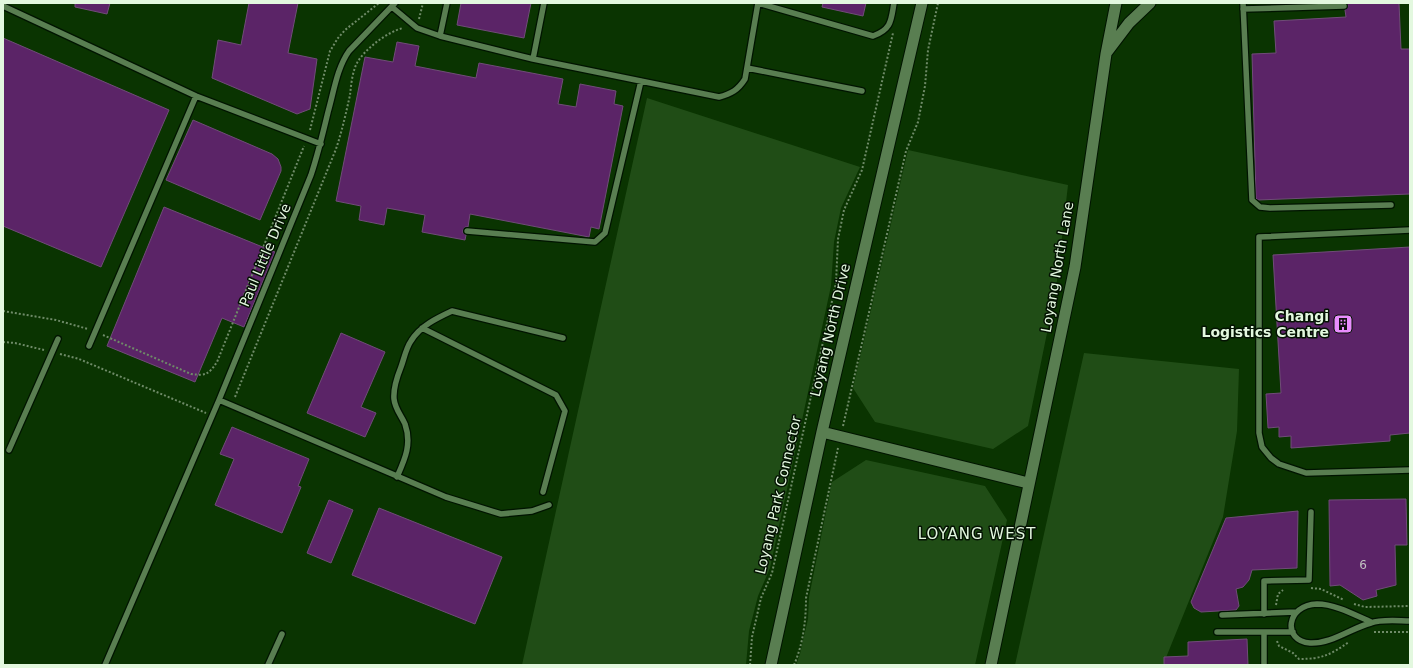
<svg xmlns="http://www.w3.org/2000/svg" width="1413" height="668" viewBox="0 0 1413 668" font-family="'DejaVu Sans',sans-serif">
	<rect width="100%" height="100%" fill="#0a2d02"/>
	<path fill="#0a3401" d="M3 3H1410V665H3Z"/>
	<path fill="#204d16" d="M647 98 860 167 841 208 834 242 831 286 770 568 758 596 749 631 746 665H522Z
		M908 150 1068 185 1056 289 1028 426 993 449 875 422 853 388Z
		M1084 353 1239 369 1237 431 1223 517 1163 665H1015Z
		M866 460 985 486 1007 520 975 665H796L800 654 808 619 809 597 832 482Z"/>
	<path fill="#5b2467" stroke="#704c78" d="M75 3H110L107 14 75 7Z
		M249 3H298L288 53 317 59 310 109 297 114 212 78 218 40 241 45Z
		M461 3H531L524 38 457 25Z
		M823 3H866L863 16 822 7Z
		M1347 3H1399L1401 49H1410V194L1258 200 1256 198 1252 54 1276 53 1274 21 1346 17 1345 10 1348 6Z
		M3 38 169 110 101 267 3 226Z
		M397 42 419 46 415 66 476 78 479 63 563 79 558 104 576 107 580 84 616 91 614 104 623 106 599 229 591 227 589 237 470 214 468 227H465L463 230V233L466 235 465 240 422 232 425 215 387 208 384 225 359 220 361 206 336 201 365 57 393 62Z
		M193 120 272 154 278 159 281 167V171L260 220 166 180Z
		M164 207 275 252 244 327 222 318 195 382 107 346Z
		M1410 247V433L1390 435V441L1291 448V436L1279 437V427L1268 428 1266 394 1281 393 1273 255Z
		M341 333 385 352 361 407 376 413 365 437 307 413Z
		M232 427 309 459 298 486 301 487 282 533 215 505 234 459 220 454Z
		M1406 499 1407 545H1395L1396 585 1376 590 1377 596 1363 600 1340 585 1330 586 1329 500Z
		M329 500 353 510 331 563 307 553Z
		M379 508 502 557 475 624 352 575Z
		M1298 511 1297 568 1252 570 1249 580 1243 587 1236 589 1239 606 1236 610 1201 612 1194 608 1191 602 1226 518Z
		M1247 639 1248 665H1164V657L1188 656V642Z"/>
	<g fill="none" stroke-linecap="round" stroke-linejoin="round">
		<defs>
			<path id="lane" d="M758 3 873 36C892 29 891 20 894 3
				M1243 3 1252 200 1260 207 1270 208 1391 205
				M3 6 196 96 321 144
				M392 7 417 28 440 36 533 59 719 97C731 94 738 90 745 79L758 3
				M1243 9 1344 6
				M440 36 447 3
				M533 59 544 3
				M747 68 862 91
				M1410 230 1259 237V433L1262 447 1271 458 1279 464 1306 473 1410 470
				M467 231 595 242 605 233 641 81
				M422 328 556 395 565 411 543 492
				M89 346 196 96
				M219 400 446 497 501 514 532 511 549 505
				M9 450 58 339
				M397 477C405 459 412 444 405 424 401 415 395 409 394 399 393 388 397 377 401 367 404 359 406 348 411 341 420 326 437 318 452 311L563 338
				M1264 614V581L1309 580 1311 512
				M1222 615 1296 612
				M1371 622C1355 615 1335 604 1317 604 1286 605 1282 641 1310 643 1332 644 1351 628 1371 623 1381 619 1399 621 1410 621
				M1217 632H1293
				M1264 632V665
				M105 665 219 400 311 175C318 154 323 133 328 112 334 91 337 68 349 51L395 3
				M268 665 282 634"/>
			<path id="street" d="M1107 52 1129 23 1150 3
				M822 432 1028 483
				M771 665 822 432 922 3
				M991 665 1075 267 1106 54 1116 3"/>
		</defs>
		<use href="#lane" stroke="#001400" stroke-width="8"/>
		<use href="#street" stroke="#001400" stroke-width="13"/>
		<path stroke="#6f8b68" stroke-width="2" stroke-dasharray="2 2" stroke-linecap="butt" d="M419 19 423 3
			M310 130 330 51 338 38 345 30 379 3
			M3 311 56 320 88 329
			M103 335 191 374C206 376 209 374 217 362L304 146
			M3 342 15 343 44 350
			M60 354 79 359 206 413
			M235 397 336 149C342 131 346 113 350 95 351 86 352 74 356 65 363 50 387 32 403 28
			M843 426 906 151 918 122 925 86 928 50 938 3
			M1311 588 1321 589 1344 600
			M1354 604 1365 607 1410 606
			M1276 605 1278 594 1283 590
			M1374 632H1410
			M1277 641 1279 646 1293 653 1299 659C1322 659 1330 655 1349 642
			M750 665 752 637 761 598 772 573 836 283 838 239 844 210 862 170 893 33
			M794 665C803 644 806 621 806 598L838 448"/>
		<use href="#lane" stroke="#597e51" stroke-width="5.5"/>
		<use href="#street" stroke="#597e51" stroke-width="11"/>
	</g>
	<defs>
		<symbol id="building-square" viewBox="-11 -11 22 22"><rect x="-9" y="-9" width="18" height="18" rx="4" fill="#e98dfe" stroke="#041203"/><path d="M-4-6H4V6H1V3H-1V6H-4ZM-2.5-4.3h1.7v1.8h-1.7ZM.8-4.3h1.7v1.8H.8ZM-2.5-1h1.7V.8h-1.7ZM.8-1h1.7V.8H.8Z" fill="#111"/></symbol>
	</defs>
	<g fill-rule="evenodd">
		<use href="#building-square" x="1332" y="313" width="22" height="22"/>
	</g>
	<g text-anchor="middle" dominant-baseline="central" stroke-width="3" stroke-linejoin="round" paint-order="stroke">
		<g font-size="12" fill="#c1c3c1">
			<text x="1363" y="565">6</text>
		</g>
		<g font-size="14" fill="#e3f8df" stroke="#041203">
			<text transform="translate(265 255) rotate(-67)">Paul Little Drive</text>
			<text transform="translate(1057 267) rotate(-80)">Loyang North Lane</text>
			<text transform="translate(830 330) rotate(-77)">Loyang North Drive</text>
			<text transform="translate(778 495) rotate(-77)">Loyang Park Connector</text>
		</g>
		<g font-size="14" font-weight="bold" fill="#e3f8df" stroke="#041203" text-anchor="end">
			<text x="1329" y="316">Changi<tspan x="1329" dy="16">Logistics Centre</tspan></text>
		</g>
		<g font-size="15" letter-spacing="1" fill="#e3f8df" stroke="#041203">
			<text x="977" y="534">LOYANG WEST</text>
		</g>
	</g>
	<rect width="1413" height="668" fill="none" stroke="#e3f8df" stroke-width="8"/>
</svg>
